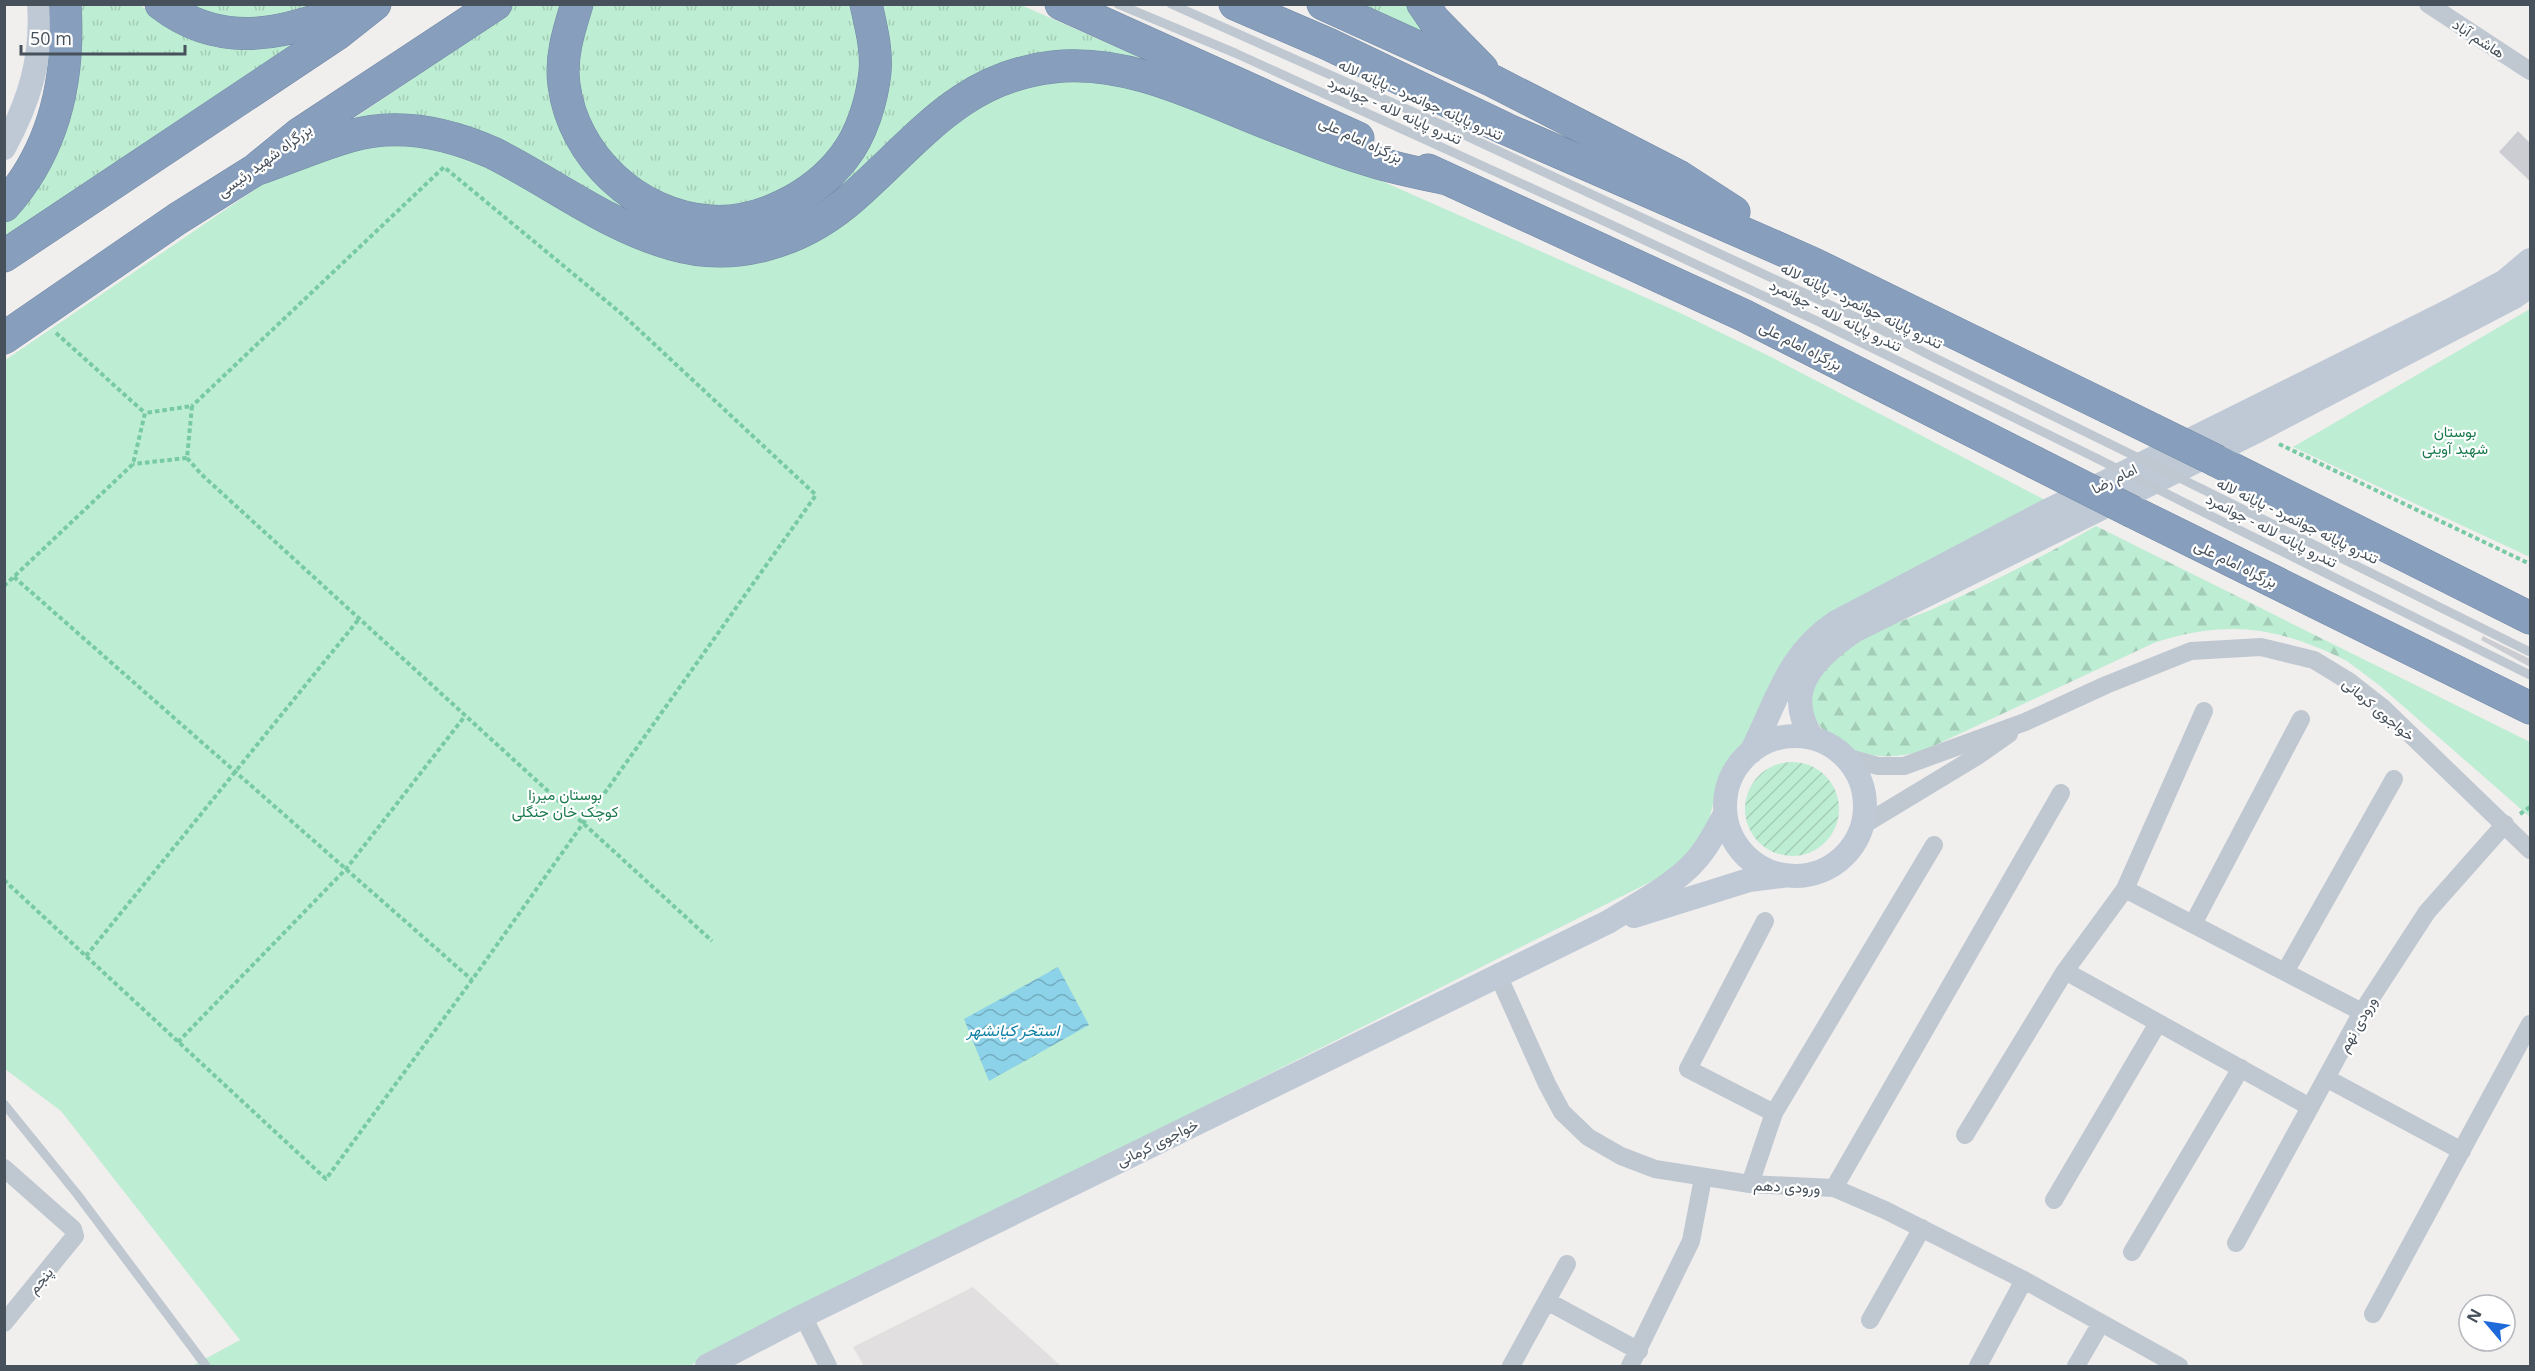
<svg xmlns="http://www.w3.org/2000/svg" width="2535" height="1371" viewBox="0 0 2535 1371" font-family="'Open Sans',Vazirmatn,sans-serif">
	<defs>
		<pattern id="grass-tufts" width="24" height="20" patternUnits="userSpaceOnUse" patternTransform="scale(1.5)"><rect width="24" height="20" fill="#bdedd2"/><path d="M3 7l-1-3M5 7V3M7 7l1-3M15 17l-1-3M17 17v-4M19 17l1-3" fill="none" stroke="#a4cdb7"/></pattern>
		<pattern id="forest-firs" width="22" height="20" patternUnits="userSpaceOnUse" patternTransform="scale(1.5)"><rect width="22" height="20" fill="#bdedd2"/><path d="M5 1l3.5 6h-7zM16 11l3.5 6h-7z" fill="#a4cdb7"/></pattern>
		<pattern id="garden-furrows" width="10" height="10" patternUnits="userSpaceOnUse" patternTransform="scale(1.5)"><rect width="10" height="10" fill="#bdedd2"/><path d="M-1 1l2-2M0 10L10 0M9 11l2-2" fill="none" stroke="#a4cdb7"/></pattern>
		<pattern id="water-waves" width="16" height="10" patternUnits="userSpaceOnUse" patternTransform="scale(1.5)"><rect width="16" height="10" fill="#8cd2e9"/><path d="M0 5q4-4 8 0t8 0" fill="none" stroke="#74adc0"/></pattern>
	</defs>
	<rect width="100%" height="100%" fill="#f1eeee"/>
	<path fill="#e2dfe0" d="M973 1287 1061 1366H864L853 1347Z"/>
	<path fill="url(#grass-tufts)" d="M515 4 569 5 564 124 702 229 851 162 875 5H1021L1162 67 813 216 733 242 329 135 470 40Z
		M79 5H140L151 13 329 26 98 174 5 241 4 221 47 168 64 135 74 104 79 69Z
		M173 5H335L257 27Z
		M586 5H858L868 71 844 145 764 205 682 207 611 164 575 94Z
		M1341 5H1412L1455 56Z"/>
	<path fill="url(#forest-firs)" d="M2096 526 2351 653 2347 661C2278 627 2230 619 2156 642L1927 749C1913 754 1897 757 1882 756 1832 753 1785 710 1827 663 1831 658 1838 655 1842 652 1851 646 1859 638 1869 634 1889 624 1912 618 1933 609 1988 584 2043 557 2096 526Z"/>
	<path fill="#bdedd2" d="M1112 76 1377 179 1676 311 1771 357 2049 502 1888 588 1725 765C1712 788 1715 819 1699 840 1691 853 1677 863 1666 874L689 1366H192L240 1340 61 1111 5 1069 4 361 276 175 343 146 444 144 742 259 1019 81Z
		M2530 309V557L2293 447Z
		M2351 653 2530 742V817L2379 685 2347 661Z"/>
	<path fill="url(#garden-furrows)" d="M1745 809a47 47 0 1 1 94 0a47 47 0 1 1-94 0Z"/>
	<path fill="url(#water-waves)" d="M1058 967 1089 1025 989 1081 964 1019Z"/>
	<path fill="#cbcdd3" d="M2518 131 2530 143V181L2499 152Z
		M2483 636 2530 659V667L2481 640Z"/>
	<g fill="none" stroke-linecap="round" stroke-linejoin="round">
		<defs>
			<path id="highway" d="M161 4C223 52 289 33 355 6
				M577 4C569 30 560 57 564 85 573 156 637 216 709 221 759 225 814 196 844 157 862 134 872 100 875 72 877 49 871 27 866 4
				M1061 4 1358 138
				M1235 4 1328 44 1506 129 1812 263 2107 407
				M1323 4 1493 81 1680 177 1734 212
				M1423 4 1434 20 1482 69
				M255 170C287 159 318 145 350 136 398 122 448 133 493 153 553 183 607 226 672 244 737 263 803 241 853 197 917 141 961 77 1053 67 1134 58 1211 103 1285 130 1311 140 1338 151 1365 159 1391 168 1420 173 1447 179
				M1428 170 1743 315 2034 462
				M4 206C55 149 70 79 65 4
				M4 256 337 34 375 4
				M4 338 177 219 255 170 299 134 496 4
				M2217 461 2530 618
				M2133 512 2530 708"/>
		</defs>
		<use href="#highway" stroke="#728aa7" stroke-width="33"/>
		<path stroke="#77caa4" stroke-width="4" stroke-dasharray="4.5 3" stroke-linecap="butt" d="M56 333 145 413
			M2279 444 2530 564
			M187 458 201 474 712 941
			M14 577 472 980
			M4 586 133 464 145 413 192 406 187 458 133 464
			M2520 814 2530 807
			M4 880 326 1179 472 980 816 495 623 315 444 167 192 406
			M86 956 359 619
			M178 1042 346 869 465 716"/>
		<path stroke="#bfc8d0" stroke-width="9" d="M1118 4 1235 53 1597 218 1817 321 2096 458
			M1171 4 1436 122 1869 323 1927 354 2108 443
			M2202 489 2530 652
			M2189 505 2530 675
			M4 1104 77 1194 206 1366"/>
		<path stroke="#bfc8d0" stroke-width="18" d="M2428 4 2530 71
			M2204 711 2125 889 2065 971 2310 1107
			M1845 757 1878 766H1904L2025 722 2106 685 2191 651 2261 647 2314 660 2350 682 2382 707 2530 850
			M1860 827 1979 755 2009 734
			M2125 889 2362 1012
			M1765 921 1688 1069 1774 1113
			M2193 924 2301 719
			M2285 972 2394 779
			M1498 975 1547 1084 1562 1112 1588 1137 1621 1156 1655 1169 1750 1184 1834 1188 1885 1210 2024 1280 2179 1366
			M2326 1078 2462 1151
			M1965 1135 2065 971
			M4 1168 73 1229 75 1236 4 1323
			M1750 1184 1774 1113 1934 845
			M1834 1188 2061 793
			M2054 1200 2158 1023
			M2236 1243 2362 1012 2427 912 2505 824
			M2132 1252 2241 1068
			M1547 1301 1639 1351
			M2373 1314 2530 1024
			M803 1316 828 1366
			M1870 1320 1922 1228
			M1511 1366 1567 1264
			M1630 1366 1691 1241 1703 1178
			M1978 1366 2024 1280
			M2076 1366 2101 1323"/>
		<path stroke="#bfc9d5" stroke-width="24" d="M4 148C29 102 43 58 39 4
			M1725 806a70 70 0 1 1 140 0a70 70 0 1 1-140 0Z
			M1812 737C1781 690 1816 657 1854 631L2255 432 2514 297 2530 286
			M1751 752C1778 700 1785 657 1836 622L2041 514 2447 312 2505 281 2530 260
			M1634 916 1749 880 1782 876
			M707 1366 803 1316 1608 922C1640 902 1682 882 1704 850 1712 839 1718 826 1725 814"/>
		<use href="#highway" stroke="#879fbc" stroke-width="32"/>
		<defs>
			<path id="highway-bridge" d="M2107 407 2217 461
				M2034 462 2133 512"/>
		</defs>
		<use href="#highway-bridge" stroke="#728aa7" stroke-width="33" stroke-linecap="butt"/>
		<path stroke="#bfc8d0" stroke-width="9" d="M2108 443 2202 489
			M2096 458 2189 505"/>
		<use href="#highway-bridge" stroke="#879fbc" stroke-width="32"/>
	</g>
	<g text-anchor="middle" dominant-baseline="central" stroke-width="4.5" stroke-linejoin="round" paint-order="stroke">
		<g font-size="15" fill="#47515b" stroke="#fff">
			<text transform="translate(2479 38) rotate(33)">هاشم آباد</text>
			<text transform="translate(1421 99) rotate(24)">تندرو پایانه جوانمرد - پایانه لاله</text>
			<text transform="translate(1395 110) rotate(24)">تندرو پایانه لاله - جوانمرد</text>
			<text transform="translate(1361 139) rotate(25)">بزرگراه امام علی</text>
			<text transform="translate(264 160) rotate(-36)">بزرگراه شهید رئیسی</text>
			<text transform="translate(1862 305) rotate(26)">تندرو پایانه جوانمرد - پایانه لاله</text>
			<text transform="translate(1836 315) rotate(26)">تندرو پایانه لاله - جوانمرد</text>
			<text transform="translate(1801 345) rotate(27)">بزرگراه امام علی</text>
			<text transform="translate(2114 478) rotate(-27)">امام رضا</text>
			<text transform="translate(2298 520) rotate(26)">تندرو پایانه جوانمرد - پایانه لاله</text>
			<text transform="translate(2272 530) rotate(27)">تندرو پایانه لاله - جوانمرد</text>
			<text transform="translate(2236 563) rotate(26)">بزرگراه امام علی</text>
			<text transform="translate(2379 709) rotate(40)">خواجوی کرمانی</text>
			<text transform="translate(2357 1024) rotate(-60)">ورودی نهم</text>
			<text transform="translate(1157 1142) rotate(-26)">خواجوی کرمانی</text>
			<text transform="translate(1787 1186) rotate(3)">ورودی دهم</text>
			<text transform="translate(40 1280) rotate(-50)">پنجم</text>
		</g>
		<g font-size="15" fill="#1a7a4d" stroke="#fff">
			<text x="2455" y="431">بوستان<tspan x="2455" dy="17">شهید آوینی</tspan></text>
			<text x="565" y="794">بوستان میرزا<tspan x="565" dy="17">کوچک خان جنگلی</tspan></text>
		</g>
		<g font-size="16" font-style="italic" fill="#1080a4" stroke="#fff">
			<text x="1013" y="1030">استخر کیانشهر</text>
		</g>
	</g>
	<rect width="2535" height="1371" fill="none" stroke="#47515b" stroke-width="12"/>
	<g transform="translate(2487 1323) rotate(299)"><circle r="28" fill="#ffffff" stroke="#b5b9bd" stroke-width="1.5"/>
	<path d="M0-4.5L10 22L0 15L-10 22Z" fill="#1e6ada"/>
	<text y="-9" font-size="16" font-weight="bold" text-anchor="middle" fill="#47515b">N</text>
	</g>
	<path d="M21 45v9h164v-9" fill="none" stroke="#47515b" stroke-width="3"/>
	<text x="30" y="45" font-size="18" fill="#47515b" stroke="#ffffff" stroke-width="4.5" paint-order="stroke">50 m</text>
</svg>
